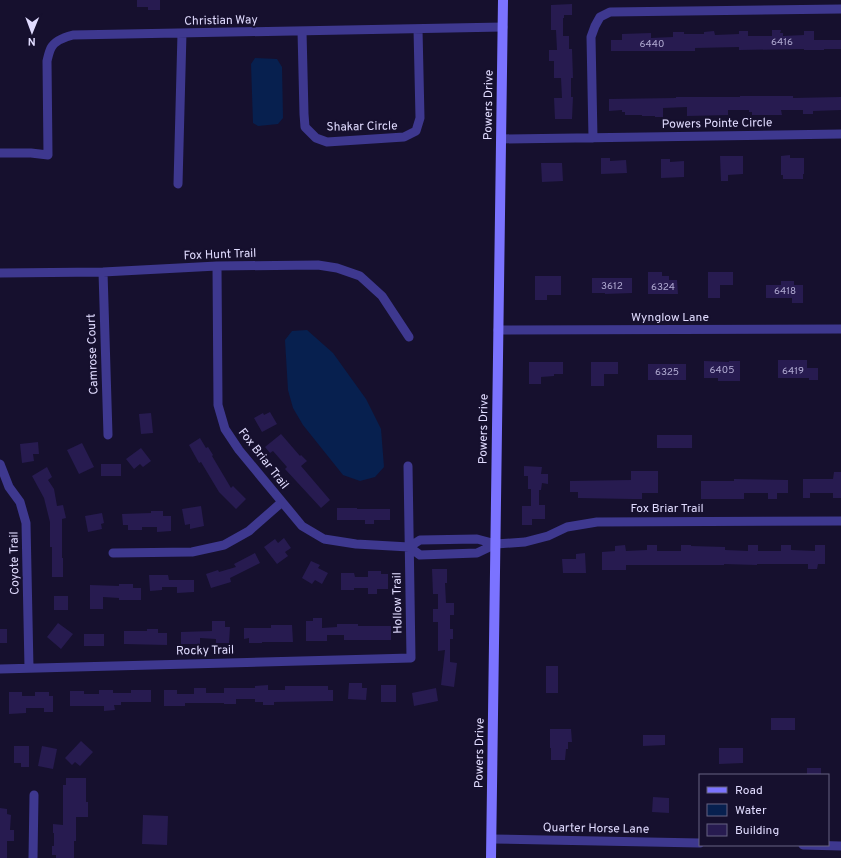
<svg xmlns="http://www.w3.org/2000/svg" width="841" height="858" viewBox="0 0 841 858" font-family="Overpass,sans-serif">
	<rect width="100%" height="100%" fill="#16102e"/>
	<path fill="#07204f" d="M255 58 277 59 282 67 283 118 278 124 258 126 253 123 251 64Z
		M307 330 333 353 366 399 381 429 384 467 375 477 360 481 343 475 303 425 293 408 288 390 285 340 292 331Z"/>
	<path fill="#271b50" d="M137 0H160V10H148V7H137Z
		M572 4V15H564V18H563V36H569V49H572L573 78H571V97H573L572 119H555L554 98H562L561 78H554V61H549V50H557L556 30H551V5Z
		M772 30H781L780 33H783V36L804 35V31H814V40H841V49H824V50H804V49L739 50V47L695 48V51H611V40H622V34L651 33V38L673 37V32H684V34H704V32L714 31 715 35 739 34V31H748V36H772Z
		M740 96H793V98L841 97V110L813 111V114H803V110H781L782 115H752V112H749V110H728V115L687 116V107L663 108V117H655V116H642V115H625V112H622V110L609 111V99L676 98V97H740Z
		M790 155V158H804V174H803V179H783V175H781V156Z
		M720 156H743V174L728 175V181H721Z
		M601 158H610V161L626 160 627 173 601 174Z
		M661 159H670V162L684 161V177L661 178Z
		M541 163H562L563 181 542 182Z
		M648 272H662V276H669V280H677L678 294H648Z
		M708 272H733V285H720V298H708Z
		M535 276H561V295H547V300H535Z
		M592 278H632V293L605 294V293H592Z
		M781 281H794V285H803V303H792V298H766V285H781Z
		M778 360H807V368H818V380H809V378H778Z
		M704 361 729 362V361H740V381H718V378H704Z
		M529 362H563V374H554V376L541 377V384H529Z
		M591 362H618V374H604V386H591Z
		M648 364H686V380H648Z
		M270 412 277 424 262 432 254 418 263 413 264 415Z
		M151 413 153 433 141 434 139 414Z
		M281 434 300 456 301 455 307 461 301 466 330 500 321 508 285 469 287 467 273 451 270 453 265 447Z
		M657 435H692V448H657Z
		M200 438 206 448 208 447 213 455 212 456 231 488 233 486 246 499 236 509 219 492 201 462 199 463 189 445Z
		M38 442 39 454H33L34 461 22 463 20 444Z
		M82 443 94 467 79 474 67 450Z
		M141 448 151 461 143 467 140 464 134 469 126 459Z
		M101 464H121V476H101Z
		M524 466 542 467 541 474H548V484L542 483 541 490H539V505H545V519H532V525H522V506H531V489H528V476H524Z
		M47 467 52 477 48 480 54 489 57 506 63 505 66 518 62 519V558H63V577H52V547H50V522L44 498 32 476Z
		M631 471H658V493H642V499H632L578 498V492H570V481L631 480Z
		M834 472H841V498H833V493H810V498H803V479H833Z
		M734 479 788 480V493H777V499H768V493H744V499H701V481H734Z
		M201 506 204 526 190 529V524L185 525 182 509Z
		M337 508H357V509H390V520H374V524H365V520H337Z
		M151 511H163V516H171V531L157 532V527H142V530H128V525H123L122 514 151 513Z
		M102 513 104 523 101 524 102 529 88 532 85 516Z
		M284 538 291 548 285 552 288 556 277 564 264 547 275 539 278 543Z
		M625 545 626 551 647 550V545H657V551H681V545H691V546L725 547V550L748 551V545H758V551H781V545H791V550L815 551V545H825V564H818L817 569H808V564H757V565L724 564V565H626V570H602V552L615 551V546Z
		M255 553 260 563 230 578 231 582 211 588 206 574 218 570 219 572 236 567 234 564Z
		M585 553 586 573H563L562 559H576V554Z
		M311 561 320 565 318 568 328 573 322 584 315 580 312 584 302 578Z
		M432 569H447V583H445L446 603H454V615H450V629H453V639H450V662L457 663 454 687 441 685 445 650 438 651V622H433V609H438V594H433Z
		M368 571H381V574H388V589H377V594H368V588H354V590H341V573H354L355 577H368Z
		M149 575H168L169 580H194V592L177 593V587H162V590L150 591Z
		M119 584H133V588H141V600H119V598L103 597V609H90V585L119 586Z
		M54 596H68V610H54Z
		M313 618H322V628L337 627V624H358V626H391V640H344V635H327V641H306V621H313Z
		M212 621H225V627H230L229 643H216V639L200 638V644H181V632L212 631Z
		M58 623 73 634 61 649 47 637Z
		M271 625H292L293 642H262V643H249V638L244 639V628H271Z
		M0 629H7V643H0Z
		M147 629H158V633H167V645L124 644V631H147Z
		M84 634H104V646H84Z
		M546 666H558V693H546Z
		M349 683H362V688H367L366 700 348 699Z
		M268 685V690H285V686H328V690H333V701L274 702V705H263V702H255V699H236V704H224V703H185V706H164V690H177V694H194V688H206V693H224V688H255V686Z
		M381 685H396V702H381Z
		M436 688 438 701 414 706 412 693Z
		M99 690H113V693H131V690H151V702H121V705H114L115 710 104 711V706H70V691H84V694H99Z
		M9 692H22V696H35V692H49V696H53V712H44V708H26V713L9 714Z
		M771 718H795V730H771Z
		M550 729H571L572 742H568V749H566L565 760H551V748H550Z
		M643 735H665V745L643 746Z
		M81 741 93 752 80 766 75 762 72 765 65 758Z
		M14 746H29V767H21V763H14Z
		M42 746 57 749 53 769 38 766Z
		M719 748H743V763L719 764Z
		M807 768H821V775H807Z
		M66 778H86V802H88V817H76V841H74V858H56V855H52V846H54V833H53V824L63 825V785H66Z
		M653 797 669 798V813L652 812Z
		M0 808 7 809V814L11 815 10 830H14V841H7V858H0Z
		M143 815 168 816 167 845 142 844Z"/>
	<g fill="none" stroke-linecap="round" stroke-linejoin="round">
		<path stroke="#3e388f" stroke-width="9" d="M302 31 304 114 305 127 316 138 327 142 404 137 416 131 420 118 418 29
			M593 138 591 37 595 26 600 17 610 12 841 9
			M501 139 841 134
			M0 153H31L48 155 47 61C48 57 49 52 51 48 55 40 65 37 73 35L503 27
			M178 184 182 33
			M217 266 218 405 225 429 239 450 302 526 324 539 356 544 409 547 420 555 477 553 496 544
			M103 272 108 435
			M0 273 103 272 217 266 318 265 337 268 360 276 382 296 409 337
			M498 330 841 329
			M0 464 9 487 20 502 26 523 29 668
			M409 547 420 540 477 539 496 544 525 542 548 536 567 527 597 522 841 521
			M113 553 192 552 224 545 249 531 282 502
			M0 669 411 658 408 466
			M492 839 700 843
			M803 845 841 846
			M33 858 34 795"/>
		<path stroke="#7b73ff" stroke-width="10" d="M491 858 503 0"/>
	</g>
	<g text-anchor="middle" dominant-baseline="central" stroke-width="4" stroke-linejoin="round" paint-order="stroke">
		<g font-size="10" fill="#b2acd3">
			<text x="782" y="42">6416</text>
			<text x="652" y="44">6440</text>
			<text x="612" y="286">3612</text>
			<text x="663" y="287">6324</text>
			<text x="785" y="291">6418</text>
			<text x="722" y="370">6405</text>
			<text x="793" y="371">6419</text>
			<text x="667" y="372">6325</text>
		</g>
		<g font-size="12" fill="#e1dcff" stroke="#16102e">
			<text transform="translate(221 21) rotate(-1)">Christian Way</text>
			<text transform="translate(489 105) rotate(-89)">Powers Drive</text>
			<text transform="translate(717 124) rotate(-1)">Powers Pointe Circle</text>
			<text transform="translate(362 127) rotate(-1)">Shakar Circle</text>
			<text transform="translate(220 255) rotate(-2)">Fox Hunt Trail</text>
			<text x="670" y="318">Wynglow Lane</text>
			<text transform="translate(93 354) rotate(-92)">Camrose Court</text>
			<text transform="translate(484 429) rotate(-89)">Powers Drive</text>
			<text transform="translate(263 459) rotate(52)">Fox Briar Trail</text>
			<text x="667" y="509">Fox Briar Trail</text>
			<text transform="translate(15 563) rotate(-91)">Coyote Trail</text>
			<text transform="translate(398 603) rotate(-91)">Hollow Trail</text>
			<text transform="translate(205 651) rotate(-1)">Rocky Trail</text>
			<text transform="translate(480 753) rotate(-89)">Powers Drive</text>
			<text transform="translate(596 829) rotate(1)">Quarter Horse Lane</text>
		</g>
	</g>
	<rect x="699" y="774" width="130" height="72" fill="#16102e" stroke="#676282"/>
	<rect x="707" y="787" width="20" height="6" fill="#7b73ff" stroke="#676282"/>
	<text x="735" y="794" font-size="12" fill="#e1dcff">Road</text>
	<rect x="707" y="804" width="20" height="12" fill="#07204f" stroke="#676282"/>
	<text x="735" y="814" font-size="12" fill="#e1dcff">Water</text>
	<rect x="707" y="824" width="20" height="12" fill="#271b50" stroke="#676282"/>
	<text x="735" y="834" font-size="12" fill="#e1dcff">Building</text>
	<g transform="translate(32 32) rotate(181)" stroke="#16102e" stroke-width="3" paint-order="stroke">
	<path d="M0-3L7 15L0 10L-7 15Z" fill="#e1dcff"/>
	<text y="-6" font-size="11" font-weight="bold" text-anchor="middle" fill="#e1dcff">N</text>
	</g>
</svg>
